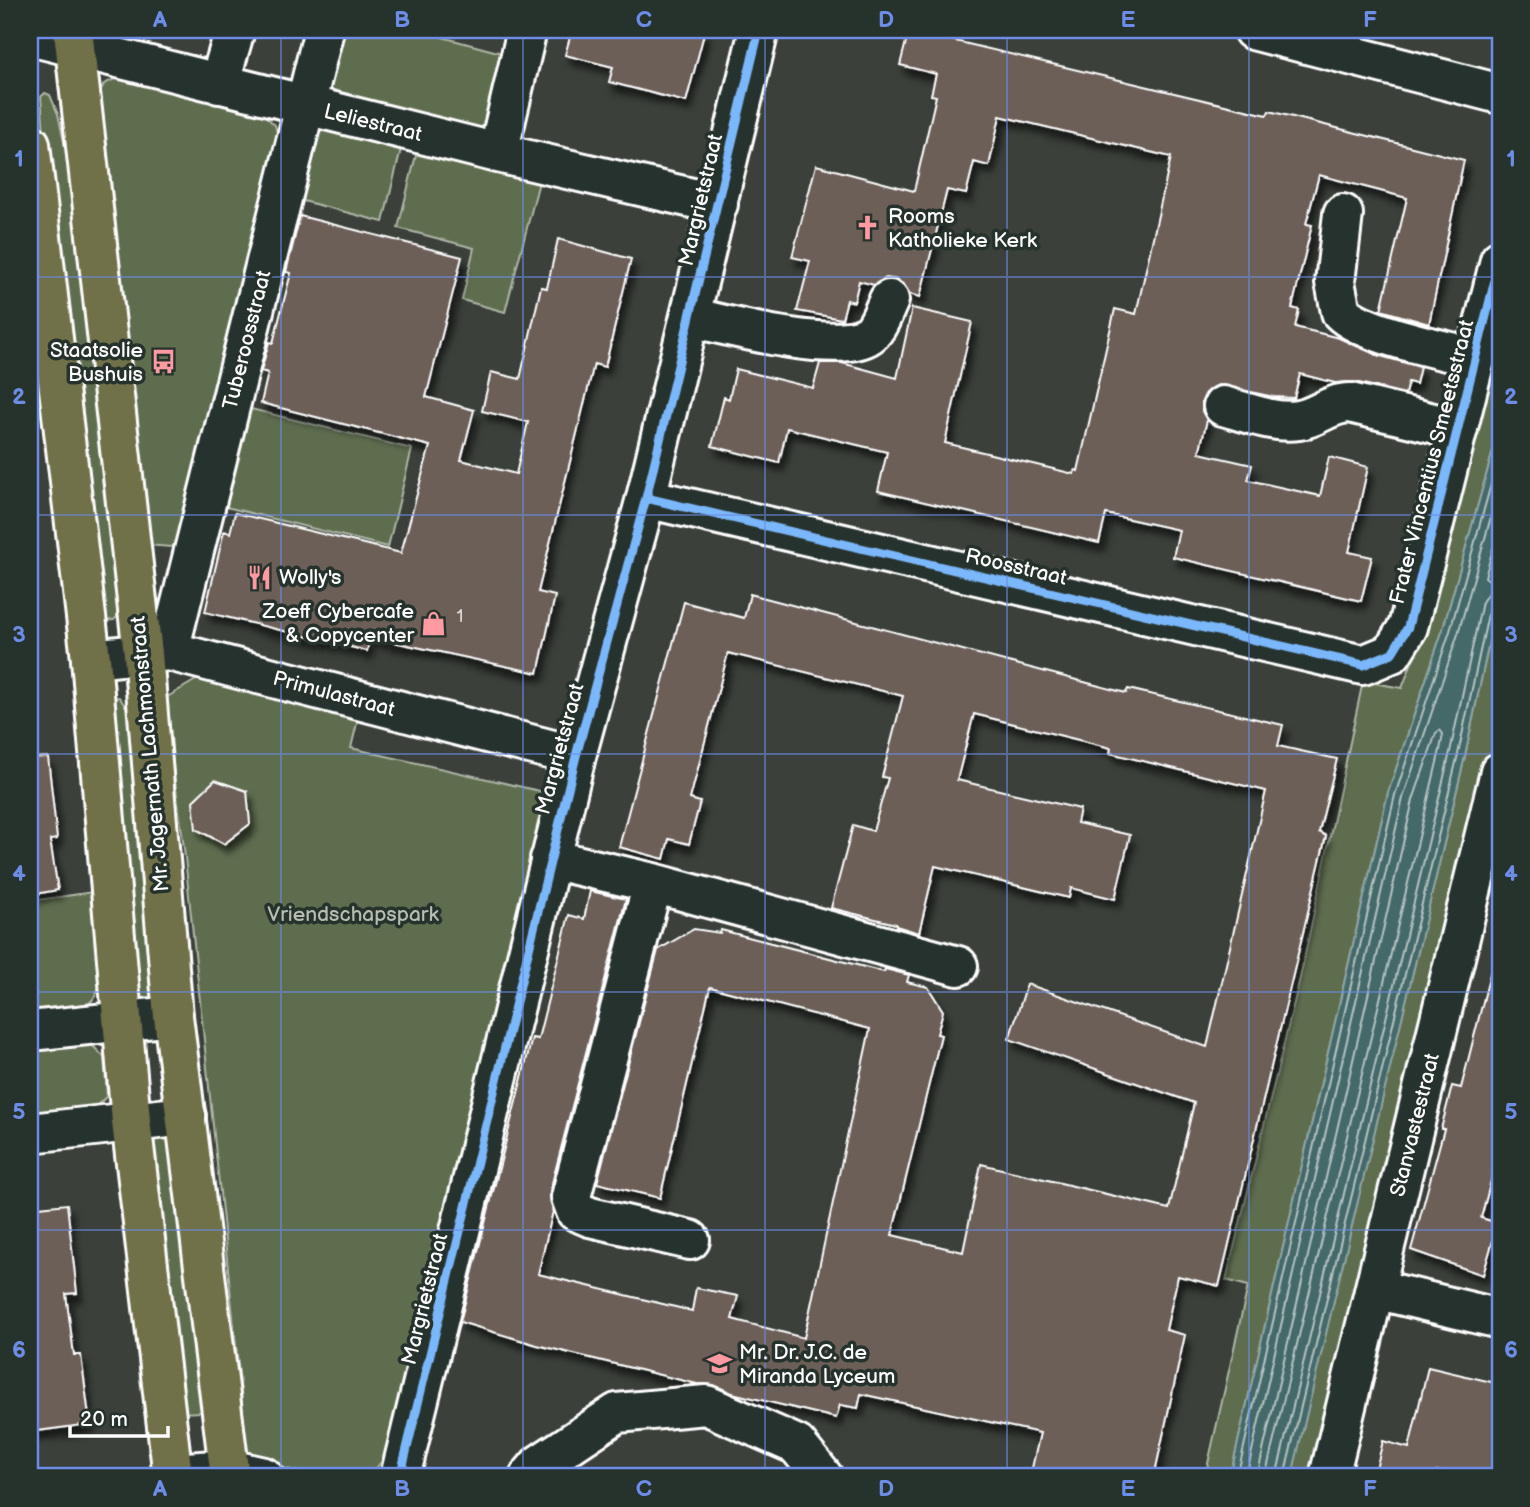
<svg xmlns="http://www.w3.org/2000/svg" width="1530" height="1507" viewBox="0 0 1530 1507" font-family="'Balsamiq Sans',sans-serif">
	<defs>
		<filter id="shadow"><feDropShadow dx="4.5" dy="8" stdDeviation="3.5" flood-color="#0009"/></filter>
	</defs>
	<rect width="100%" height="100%" fill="#3b403a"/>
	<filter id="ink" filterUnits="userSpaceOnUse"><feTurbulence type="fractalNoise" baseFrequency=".0143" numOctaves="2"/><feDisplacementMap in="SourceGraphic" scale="14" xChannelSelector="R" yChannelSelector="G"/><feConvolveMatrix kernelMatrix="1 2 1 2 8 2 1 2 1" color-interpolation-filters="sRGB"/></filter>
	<g filter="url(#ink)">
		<path fill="#5e6d4f" stroke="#aeb6a7" stroke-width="2" d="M330 30H416L509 55 486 126 473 130 329 98 319 74Z
			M117 78 264 115 275 125 280 144 181 540 171 547 147 545 96 100 104 84Z
			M45 93 50 95 58 114 67 156 118 607 117 617 114 620 103 621 53 240 41 97Z
			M329 128 402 145 383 222 292 198 308 138Z
			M418 147 540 178 505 312 462 300 474 248 398 228Z
			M1500 365V426L1443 629 1388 793 1230 1477H1205L1248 1286 1226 1280 1300 978 1363 681 1402 688 1422 636 1486 378Z
			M243 407 412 449 388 547 218 505Z
			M1500 590V721L1313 1477H1291L1465 756Z
			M201 677 359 715 351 748 553 794 387 1454C380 1463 375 1473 363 1476 337 1485 269 1468 247 1451L184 848 164 699Z
			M119 697 129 711 153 998 141 1002 134 999 111 698Z
			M94 892C98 924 118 994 79 1010 65 1015 45 1015 30 1016V901Z
			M75 1038 93 1046 104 1057 107 1096 89 1113 30 1119V1044Z
			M161 1135 175 1146 204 1402 201 1412 182 1413 147 1140Z"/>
		<path fill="#456969" stroke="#8fa5a5" stroke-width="2" d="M1500 426V590L1465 756 1294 1467 1291 1477H1230L1388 793 1443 629Z"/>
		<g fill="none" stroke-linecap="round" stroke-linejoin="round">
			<path stroke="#b5c3c3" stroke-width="2" d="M1500 524 1485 577 1489 580 1500 579
				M1237 1477 1395 795 1450 631 1500 452
				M1246 1477 1403 798 1458 634 1500 485
				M1257 1477 1413 800 1436 733 1440 730 1443 734 1440 750 1265 1477
				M1276 1477 1450 752 1482 602 1488 593 1500 589
				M1284 1477 1458 754 1490 605 1500 598"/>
		</g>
		<path fill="#6c5f59" stroke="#fff" stroke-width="2" filter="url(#shadow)" d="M572 30H705L686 102 609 82 613 67 565 55Z
			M909 30 1267 115 1269 111 1464 160 1429 324 1381 310 1407 198 1319 175 1306 224 1312 225 1292 308 1299 310 1295 327 1339 338 1377 355 1420 367 1416 384 1408 382 1405 394 1355 382 1335 383 1300 374 1294 398 1274 397 1218 385 1207 391 1202 401V411L1207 420 1199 453 1252 465 1248 480 1320 496 1329 457 1368 467 1349 552 1372 557 1361 601 1173 557 1179 530 1106 514 1099 543 878 491 887 452 787 428 779 463 712 446 724 397 729 399 736 369 813 388 820 363H842L897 378 912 308 972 322 945 443 1074 474 1075 470 1078 471 1115 309 1136 314 1171 157 1000 116 989 166 974 162 966 194 947 190 920 297 909 294 898 280 886 278 874 285 859 281 854 302 847 300 842 319 797 311 810 261 792 257 816 165 914 191 936 96 931 95 936 74 900 65Z
			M300 216 462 257 426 397 474 410 461 460 516 474 528 422 482 411 491 372 520 379 541 287 547 288 558 239 631 259 605 367 594 364 538 592 555 596 538 673 370 637 367 651 205 612 224 531 230 533 235 513 401 553 430 446 261 403 268 373 261 371 269 342 273 343 291 273 286 272Z
			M750 594 1126 693 1128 689 1283 725 1278 746 1337 759 1319 832 1326 836 1219 1286 1178 1276 1166 1330 1185 1335 1154 1477H1030L1040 1433 861 1394 858 1408 840 1405 836 1418 732 1393 714 1385 697 1384 537 1345 460 1322 532 1038 538 1039 569 915 584 919 590 891 626 899 550 1191 553 1211 538 1274 692 1311 696 1288 738 1296 732 1319 804 1338 870 1029 710 987 660 1198 597 1183 658 950 694 929 720 933 721 930 884 972 885 969 909 975 907 982 928 987 943 1011 937 1034 941 1035 892 1235 963 1252 981 1164 1169 1209 1194 1103 1009 1039 1027 984 1207 1047 1266 791 1110 753 1111 748 974 714 957 780 1080 809 1077 823 1130 835 1115 899 1071 888 1069 898 935 866 919 933 896 926V924L831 908 853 825 873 831 888 778 882 777 903 696 728 653 690 799 700 802 689 844 669 839 664 859 619 847 684 602 744 618Z
			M48 757 57 839 50 840 58 890 30 895V758Z
			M215 780 247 791 250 824 224 844 196 829 193 801Z
			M1491 970 1500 971V1147L1481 1218 1498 1223 1483 1275 1411 1250 1444 1129H1441L1452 1086 1461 1088Z
			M67 1204 77 1293 66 1294 74 1355H81L90 1424 30 1432V1208Z
			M1428 1367 1500 1384V1477H1465L1437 1471 1436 1477H1374L1383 1441 1409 1448Z"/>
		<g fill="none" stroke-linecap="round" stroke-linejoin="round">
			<defs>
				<path id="minor" d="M1253 30 1500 94
					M30 36 498 153 718 204
					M219 84 235 30
					M498 153 527 30
					M1343 214 1335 282 1341 312C1362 334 1444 350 1476 358
					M691 317C724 325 845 357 871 333 879 326 884 310 889 300
					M1223 406C1247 412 1274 424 1299 420 1318 417 1330 403 1350 403L1458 429
					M646 498 1363 665 1392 653 1408 627 1500 260
					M169 651 324 30
					M91 659 169 651 576 756
					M550 859 653 883 958 966
					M653 883 571 1197 576 1211 590 1217 690 1240
					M30 1031 173 1016
					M30 1133 186 1116
					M1375 1289 1500 1319
					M173 1473 229 1469 264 1477
					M400 1477 576 756 646 498 759 30
					M529 1477 540 1464 617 1413 706 1405 797 1445 823 1477
					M1329 1477 1500 772"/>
				<path id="major" d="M73 30 143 654 173 1016 230 1477
					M30 144 91 659 131 1121 173 1477"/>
			</defs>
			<use href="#minor" stroke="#fff" stroke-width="44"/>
			<use href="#major" stroke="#fff" stroke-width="44"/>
			<use href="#minor" stroke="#26332d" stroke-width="38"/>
			<use href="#major" stroke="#70704a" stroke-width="38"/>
			<defs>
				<path id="cycleway" d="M646 498 1363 665 1392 653 1408 627 1500 260
					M400 1477 576 756 646 498 759 30"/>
			</defs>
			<use href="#cycleway" stroke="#26332d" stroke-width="13"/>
			<use href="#cycleway" stroke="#7ab7fb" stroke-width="9"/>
		</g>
	</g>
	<path fill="none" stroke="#6c8ce6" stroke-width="2" stroke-opacity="0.55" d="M281 30V1477M523 30V1477M765 30V1477M1007 30V1477M1249 30V1477M30 277H1500M30 515H1500M30 754H1500M30 992H1500M30 1230H1500"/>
	<defs>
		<symbol id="church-bare" viewBox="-9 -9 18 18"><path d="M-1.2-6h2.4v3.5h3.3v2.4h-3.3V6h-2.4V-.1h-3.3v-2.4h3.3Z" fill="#ff9aa2" stroke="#26332d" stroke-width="2.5" paint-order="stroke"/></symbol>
		<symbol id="bus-bare" viewBox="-9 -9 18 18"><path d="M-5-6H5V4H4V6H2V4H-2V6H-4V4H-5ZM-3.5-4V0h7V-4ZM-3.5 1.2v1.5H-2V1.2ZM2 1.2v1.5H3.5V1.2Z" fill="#ff9aa2" stroke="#26332d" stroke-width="2.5" paint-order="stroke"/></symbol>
		<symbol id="restaurant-bare" viewBox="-9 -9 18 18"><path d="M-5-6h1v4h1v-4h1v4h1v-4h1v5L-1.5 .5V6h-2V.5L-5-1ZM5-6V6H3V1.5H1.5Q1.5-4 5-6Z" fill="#ff9aa2" stroke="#26332d" stroke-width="2.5" paint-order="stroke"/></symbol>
		<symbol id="shop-bare" viewBox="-9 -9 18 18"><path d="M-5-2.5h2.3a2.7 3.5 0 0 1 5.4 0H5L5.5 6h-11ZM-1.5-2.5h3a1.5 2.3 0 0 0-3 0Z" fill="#ff9aa2" stroke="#26332d" stroke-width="2.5" paint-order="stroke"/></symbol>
		<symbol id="school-bare" viewBox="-9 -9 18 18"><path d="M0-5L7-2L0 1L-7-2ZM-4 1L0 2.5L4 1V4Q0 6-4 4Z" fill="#ff9aa2" stroke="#26332d" stroke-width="2.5" paint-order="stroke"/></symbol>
	</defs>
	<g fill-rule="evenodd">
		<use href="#church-bare" x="850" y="210" width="35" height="35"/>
		<use href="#bus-bare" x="146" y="344" width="35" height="35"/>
		<use href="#restaurant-bare" x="242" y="560" width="35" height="35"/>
		<use href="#shop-bare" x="416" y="606" width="35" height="35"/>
		<use href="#school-bare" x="702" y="1346" width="35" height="35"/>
	</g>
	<g text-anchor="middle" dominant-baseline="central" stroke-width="7" stroke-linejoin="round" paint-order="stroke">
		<g font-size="18" fill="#dad7d6">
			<text x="460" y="616">1</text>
		</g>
		<g font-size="21" fill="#fff" stroke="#26332d">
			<text transform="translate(373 123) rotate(14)">Leliestraat</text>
			<text transform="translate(701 200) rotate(-77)">Margrietstraat</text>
			<text transform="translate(247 340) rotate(-76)">Tuberoosstraat</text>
			<text transform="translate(1432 462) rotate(-76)">Frater Vincentius Smeetsstraat</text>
			<text transform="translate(1016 567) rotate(13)">Roosstraat</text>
			<text transform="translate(334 694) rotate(15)">Primulastraat</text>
			<text transform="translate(560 749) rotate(-75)">Margrietstraat</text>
			<text transform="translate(150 754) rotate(-95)">Mr. Jagernath Lachmonstraat</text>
			<text transform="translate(1415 1125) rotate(-76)">Stanvastestraat</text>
			<text transform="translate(425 1299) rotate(-76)">Margrietstraat</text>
		</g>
		<g font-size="21" fill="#fff" stroke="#26332d" text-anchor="start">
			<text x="888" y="216">Rooms<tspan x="888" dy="24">Katholieke Kerk</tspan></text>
			<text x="143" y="350" text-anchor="end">Staatsolie<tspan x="143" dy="24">Bushuis</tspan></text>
			<text x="279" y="577">Wolly's</text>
			<text x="414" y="611" text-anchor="end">Zoeff Cybercafe<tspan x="414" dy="24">&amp; Copycenter</tspan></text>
			<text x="739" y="1352">Mr. Dr. J.C. de<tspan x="739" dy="24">Miranda Lyceum</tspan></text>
		</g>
		<g font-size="21" fill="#b7bdb0" stroke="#26332d">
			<text x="353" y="914">Vriendschapspark</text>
		</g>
	</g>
	<rect width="1530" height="1507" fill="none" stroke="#26332d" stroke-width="77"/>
	<path d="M70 1426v10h98v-10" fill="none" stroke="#ffffff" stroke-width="3.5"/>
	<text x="80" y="1426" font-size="21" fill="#ffffff" stroke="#26332d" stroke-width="5" paint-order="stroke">20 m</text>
	<rect x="38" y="38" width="1454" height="1430" fill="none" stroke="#6c8ce6" stroke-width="2.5"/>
	<g font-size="23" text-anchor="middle" font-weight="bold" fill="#6c8ce6">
		<text x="160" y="27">A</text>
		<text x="402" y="27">B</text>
		<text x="644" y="27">C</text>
		<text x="886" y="27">D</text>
		<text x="1128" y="27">E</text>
		<text x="1370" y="27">F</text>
		<text x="19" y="166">1</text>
		<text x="1511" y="166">1</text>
		<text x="19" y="404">2</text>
		<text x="1511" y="404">2</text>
		<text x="19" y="642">3</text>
		<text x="1511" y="642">3</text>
		<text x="19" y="881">4</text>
		<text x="1511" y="881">4</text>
		<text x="19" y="1119">5</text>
		<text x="1511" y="1119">5</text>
		<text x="19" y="1357">6</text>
		<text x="1511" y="1357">6</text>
		<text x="160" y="1496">A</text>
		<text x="402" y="1496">B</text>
		<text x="644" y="1496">C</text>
		<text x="886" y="1496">D</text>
		<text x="1128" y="1496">E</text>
		<text x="1370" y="1496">F</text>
	</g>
</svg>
